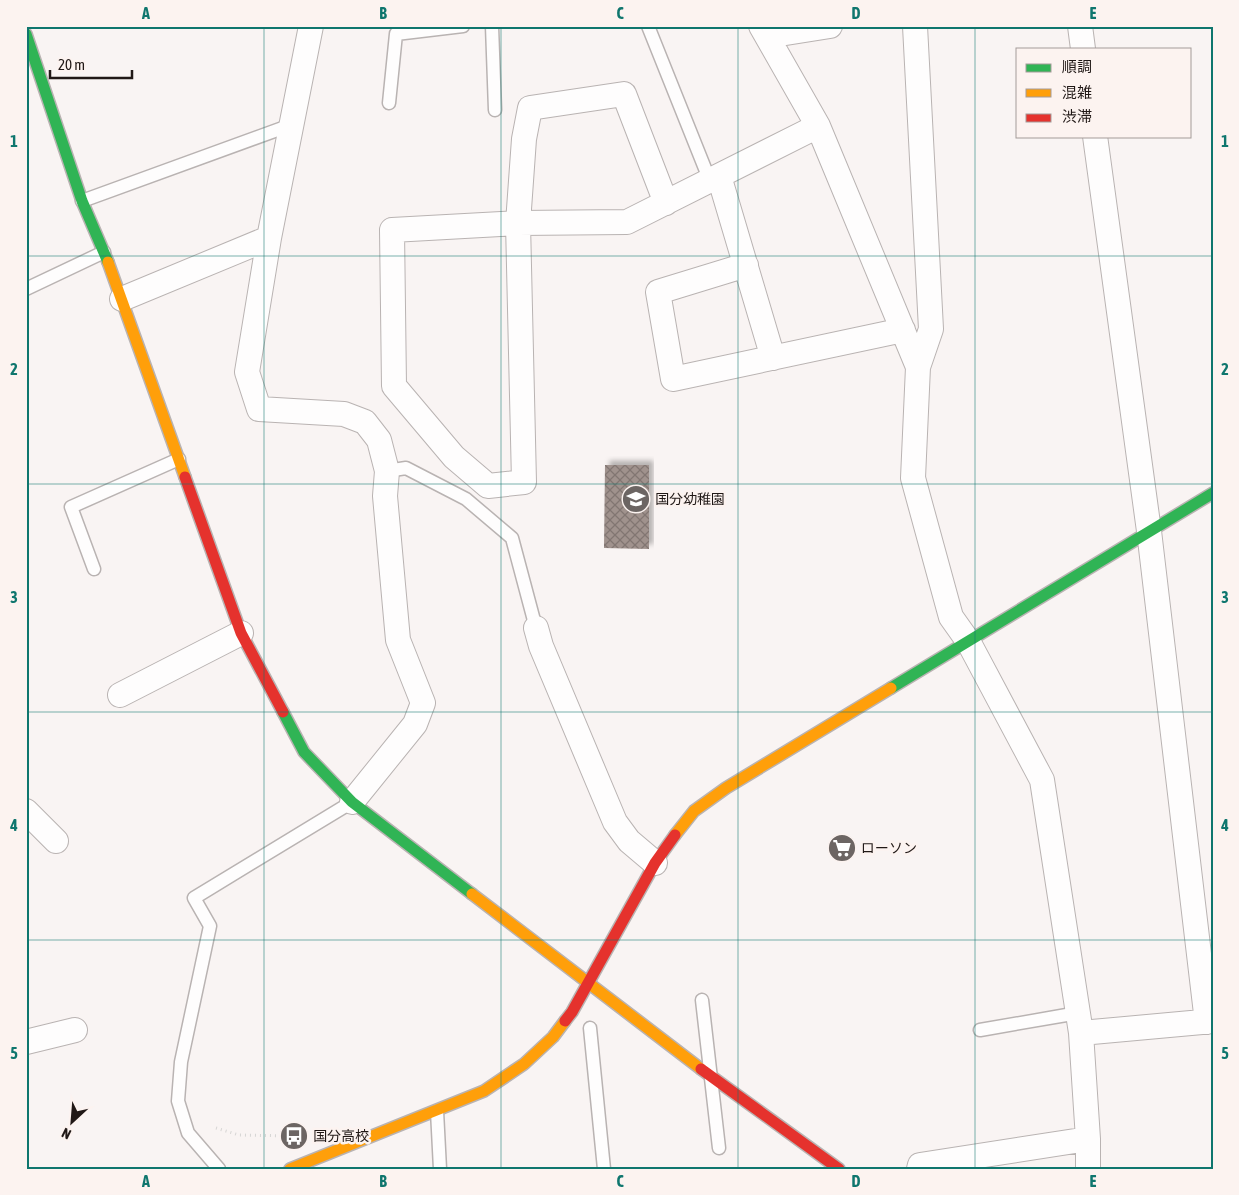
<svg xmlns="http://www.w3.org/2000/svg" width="1239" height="1195" viewBox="0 0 1239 1195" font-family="'Asap Condensed','Noto Sans JP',sans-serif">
	<defs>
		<pattern id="building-cross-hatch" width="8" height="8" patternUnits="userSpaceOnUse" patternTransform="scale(1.25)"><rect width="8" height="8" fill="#a0928d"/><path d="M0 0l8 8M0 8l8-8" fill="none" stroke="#827672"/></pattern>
		<filter id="shadow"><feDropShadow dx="4.5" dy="-4.5" stdDeviation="2.5" flood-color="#0004"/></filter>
	</defs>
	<rect width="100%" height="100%" fill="#f9f4f3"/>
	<path fill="url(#building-cross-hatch)" filter="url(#shadow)" d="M605 465H649V549L604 548Z"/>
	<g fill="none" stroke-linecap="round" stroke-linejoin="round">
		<defs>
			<path id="lane" d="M492 26 495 110
				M648 26 710 181
				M389 103 396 34 463 26
				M82 201 291 125
				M26 289 104 252
				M387 471 406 468 466 499 512 538 536 628
				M94 569 71 507 179 459
				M702 1000 719 1148
				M590 1028 604 1169
				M980 1030 1078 1013
				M437 1111 440 1169
				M219 1169 188 1133 178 1101 181 1062 210 926 194 898 352 802"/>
			<path id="street" d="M311 26 269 238 247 372 259 409 344 414 365 422 379 440 387 471 385 496 398 640 423 703 415 724 352 802
				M761 26 818 126 918 367 913 478 951 617 968 641 1042 780 1081 1033 1088 1139V1169
				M915 26 931 329 918 367
				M1080 26 1083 49
				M767 36 830 26
				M1095 136 1149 531 1207 1022
				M719 176 773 358
				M666 203 624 94 530 108 524 139 518 223 524 482 488 486 454 457 394 386 392 230 518 223 627 222 818 126
				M746 265 658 292 673 379 903 330
				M122 299 269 238
				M536 628 541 646 615 822 629 841 655 863
				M120 695 241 633
				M26 811 56 841
				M1081 1033 1213 1021
				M26 1042 75 1030
				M919 1169 920 1165 1088 1139"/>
			<path id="fast" d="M26 34 82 201 108 262
				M891 688 1213 493
				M283 712 304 752 352 802 472 894"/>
			<path id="slow" d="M108 262 185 477
				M675 835 694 811 726 788 891 688
				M472 894 701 1069
				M290 1169 484 1091 524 1064 553 1037 565 1021"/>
			<path id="jam" d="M185 477 241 633 283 712
				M565 1021 572 1012 655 863 675 835
				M701 1069 839 1169"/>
		</defs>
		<use href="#lane" stroke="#b9b3b2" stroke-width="15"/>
		<use href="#street" stroke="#b9b3b2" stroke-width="26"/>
		<use href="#fast" stroke="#b9b3b2" stroke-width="14"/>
		<use href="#slow" stroke="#b9b3b2" stroke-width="14"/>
		<use href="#jam" stroke="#b9b3b2" stroke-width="14"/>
		<path stroke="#d6d5d4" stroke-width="3" stroke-dasharray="1 4" stroke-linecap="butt" d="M216 1128 239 1135 294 1136"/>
		<use href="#lane" stroke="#fefdfd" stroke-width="12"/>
		<use href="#street" stroke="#fefdfd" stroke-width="24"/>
		<use href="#fast" stroke="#30b455" stroke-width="11"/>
		<use href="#slow" stroke="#ff9f0a" stroke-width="11"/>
		<use href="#jam" stroke="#e5322d" stroke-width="11"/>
	</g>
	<path fill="none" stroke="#0f766e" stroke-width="1" stroke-opacity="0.55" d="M264 26V1169M501 26V1169M738 26V1169M975 26V1169M26 256H1213M26 484H1213M26 712H1213M26 940H1213"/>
	<defs>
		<symbol id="school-disc" viewBox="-11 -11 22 22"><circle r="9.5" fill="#6c6563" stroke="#fcf3f0"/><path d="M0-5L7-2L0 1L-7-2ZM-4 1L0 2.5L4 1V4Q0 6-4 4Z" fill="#fff"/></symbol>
		<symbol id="supermarket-disc" viewBox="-11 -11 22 22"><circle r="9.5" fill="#6c6563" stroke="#fcf3f0"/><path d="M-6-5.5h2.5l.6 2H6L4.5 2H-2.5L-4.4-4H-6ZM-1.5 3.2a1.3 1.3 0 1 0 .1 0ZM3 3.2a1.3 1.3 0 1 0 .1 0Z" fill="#fff"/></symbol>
		<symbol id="bus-disc" viewBox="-11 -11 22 22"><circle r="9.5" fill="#6c6563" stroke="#fcf3f0"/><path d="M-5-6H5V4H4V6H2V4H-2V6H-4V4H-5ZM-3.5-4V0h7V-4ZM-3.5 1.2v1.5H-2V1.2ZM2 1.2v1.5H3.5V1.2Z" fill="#fff"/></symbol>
	</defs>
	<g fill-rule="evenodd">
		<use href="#school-disc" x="620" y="483" width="32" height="32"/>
		<use href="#supermarket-disc" x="826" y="832" width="32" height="32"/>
		<use href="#bus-disc" x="278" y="1120" width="32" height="32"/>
	</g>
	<g text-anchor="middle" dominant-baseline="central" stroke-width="5" stroke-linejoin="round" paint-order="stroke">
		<g font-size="14" fill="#201816" stroke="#fcf3f0" text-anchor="start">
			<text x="655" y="499">国分幼稚園</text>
			<text x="861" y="848">ローソン</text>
			<text x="313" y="1136">国分高校</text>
		</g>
	</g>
	<rect width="1239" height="1195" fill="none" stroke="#fcf3f0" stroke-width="55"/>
	<rect x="1016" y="48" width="175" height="90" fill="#fcf3f0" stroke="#a49b99"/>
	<rect x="1026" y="64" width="25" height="8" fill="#30b455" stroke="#a49b99"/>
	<text x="1062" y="72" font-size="15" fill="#201816">順調</text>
	<rect x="1026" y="89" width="25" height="8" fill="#ff9f0a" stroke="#a49b99"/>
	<text x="1062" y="98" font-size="15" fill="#201816">混雑</text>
	<rect x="1026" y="114" width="25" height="8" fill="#e5322d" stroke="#a49b99"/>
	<text x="1062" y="122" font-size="15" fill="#201816">渋滞</text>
	<g transform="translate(72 1122) rotate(206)" stroke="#fcf3f0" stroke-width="4" paint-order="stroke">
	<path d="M0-4L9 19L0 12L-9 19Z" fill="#201816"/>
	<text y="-8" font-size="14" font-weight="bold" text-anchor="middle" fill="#201816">N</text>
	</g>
	<path d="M50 70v8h82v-8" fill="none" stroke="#201816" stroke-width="2.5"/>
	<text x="58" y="70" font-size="15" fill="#201816" stroke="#fcf3f0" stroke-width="4" paint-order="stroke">20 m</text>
	<rect x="28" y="28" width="1184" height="1140" fill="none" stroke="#0f766e" stroke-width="2"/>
	<g font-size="16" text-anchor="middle" font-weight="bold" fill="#0f766e">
		<text x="146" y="19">A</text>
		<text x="383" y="19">B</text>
		<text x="620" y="19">C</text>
		<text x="856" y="19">D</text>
		<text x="1093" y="19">E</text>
		<text x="14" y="147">1</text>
		<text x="1225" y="147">1</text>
		<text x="14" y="375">2</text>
		<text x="1225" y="375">2</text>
		<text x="14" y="603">3</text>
		<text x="1225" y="603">3</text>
		<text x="14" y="831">4</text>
		<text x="1225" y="831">4</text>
		<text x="14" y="1059">5</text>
		<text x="1225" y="1059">5</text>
		<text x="146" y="1187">A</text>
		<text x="383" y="1187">B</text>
		<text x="620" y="1187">C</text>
		<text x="856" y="1187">D</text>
		<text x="1093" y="1187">E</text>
	</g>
</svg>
